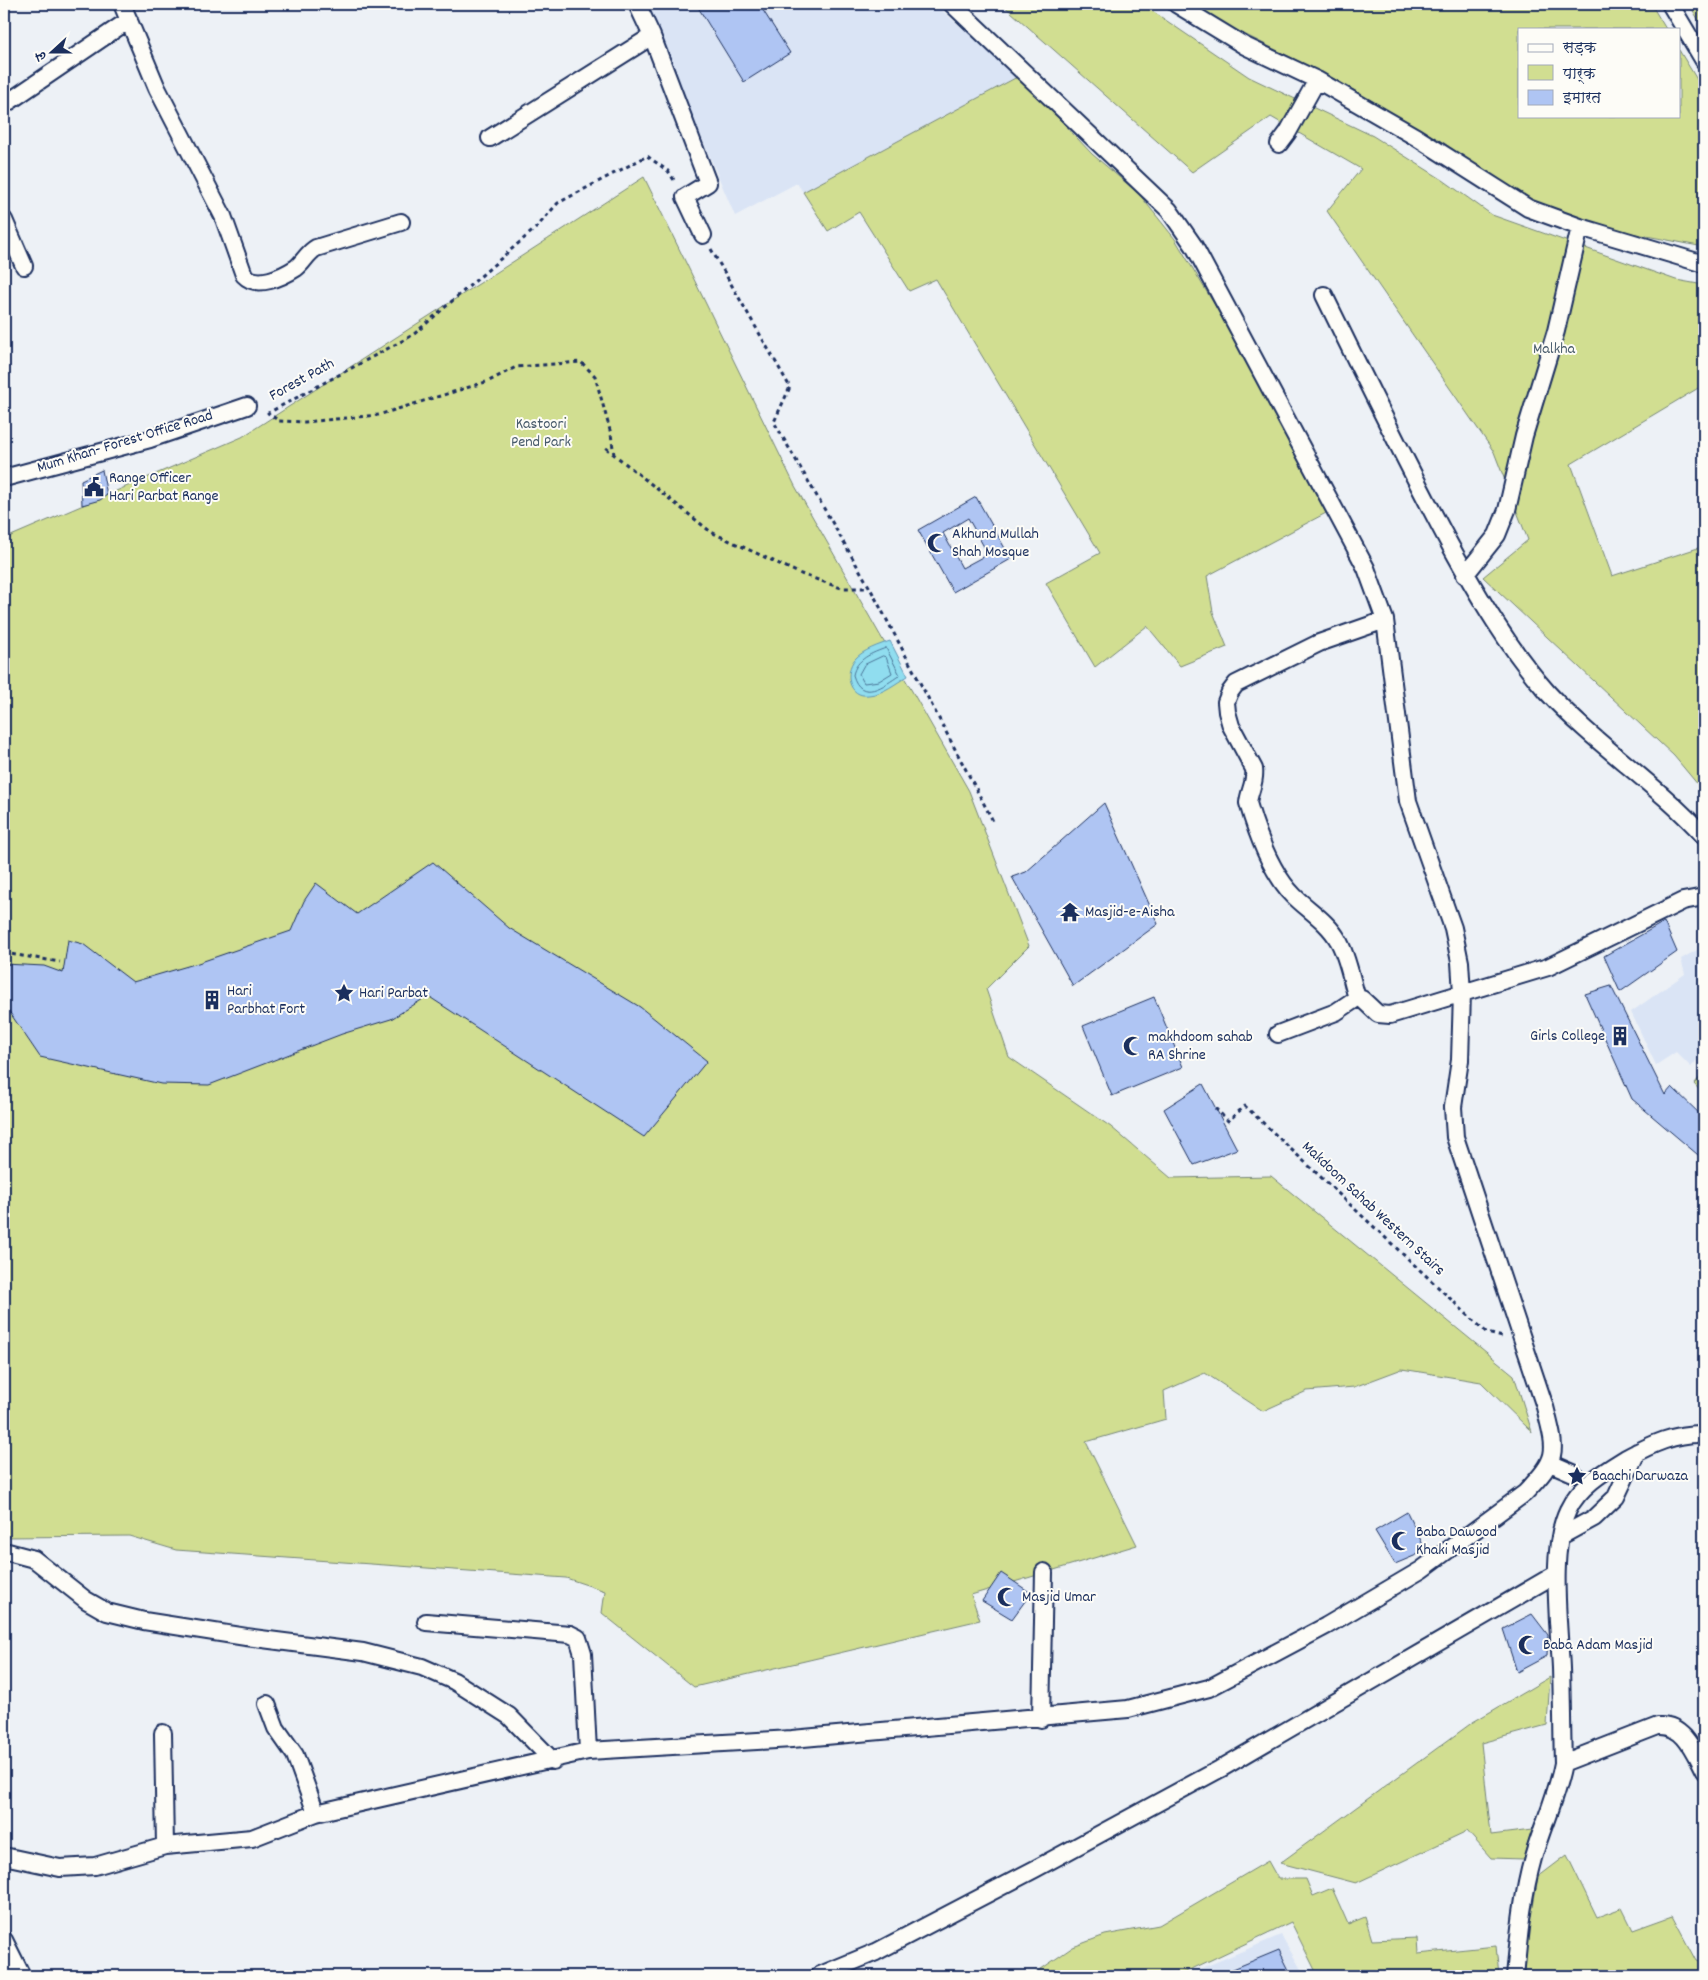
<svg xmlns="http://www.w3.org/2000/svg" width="1708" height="1980" viewBox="0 0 1708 1980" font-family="Dekko,'Playpen Sans Deva',sans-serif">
	<rect width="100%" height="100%" fill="#edf1f6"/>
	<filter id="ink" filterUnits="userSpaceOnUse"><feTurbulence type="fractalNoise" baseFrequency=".02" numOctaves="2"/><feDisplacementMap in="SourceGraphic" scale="10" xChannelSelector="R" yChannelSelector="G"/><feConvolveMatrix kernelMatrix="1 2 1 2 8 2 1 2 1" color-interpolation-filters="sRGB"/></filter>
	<g filter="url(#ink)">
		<path fill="#dae4f5" d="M645 4H934L1019 76 803 192 797 183 735 216Z
			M1704 946V1052L1691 1067 1676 1052 1656 1065 1631 1012 1685 974 1681 959Z
			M1281 1935 1305 1976H1183Z"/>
		<path fill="#d1de91" stroke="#768678" d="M1002 4H1142L1249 77 1373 136 1443 180 1492 215 1676 280 1704 285V394L1700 387 1571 464 1612 576 1704 546V792L1674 756 1483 577 1528 540 1494 452 1327 211 1361 169 1271 117 1192 172Z
			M1184 4H1651L1666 29H1519V116H1679V50L1704 91V247L1605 228 1537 208 1444 143 1336 80Z
			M1689 4H1704V29Z
			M1019 76 1092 154 1139 194 1175 239 1228 327 1326 513 1207 576 1213 612 1227 647 1180 666 1147 626 1095 667 1046 583 1100 553 936 279 909 291 859 212 828 231 803 192Z
			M644 177 795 486 969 791 1029 946 986 989 1009 1057 1111 1127 1171 1178 1271 1176 1514 1375 1532 1432 1481 1382 1402 1369 1354 1387 1307 1391 1263 1411 1205 1373 1164 1391 1166 1419 1086 1442 1137 1545 971 1595 980 1620 694 1687 602 1613 605 1591 566 1578 176 1550 129 1536 4 1537V539L242 437Z
			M1704 1073V1095L1694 1084Z
			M1550 1677 1547 1725 1481 1743 1491 1835 1532 1830 1523 1859 1491 1858 1467 1831 1356 1883 1280 1863 1473 1722Z
			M1567 1855 1597 1917 1622 1908 1633 1930 1672 1916 1696 1961 1704 1963V1970L1700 1976H1525L1527 1940 1538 1877Z
			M1268 1861 1278 1879H1306L1313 1896 1332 1888 1348 1924 1365 1917 1372 1940 1417 1938 1418 1954 1496 1946 1499 1976H1318L1291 1922 1177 1976H1031L1073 1947 1105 1935 1159 1925Z"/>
		<path fill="#90ddef" stroke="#6197b5" d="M890 641 908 676C896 683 883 694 869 695 848 698 844 672 855 659 863 650 879 645 890 641Z"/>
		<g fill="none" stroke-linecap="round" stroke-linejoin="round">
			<path stroke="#4a7598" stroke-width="1" d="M886 648 900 675C884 686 861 703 853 675 856 659 872 653 886 648Z
				M883 656 886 657 892 673 879 681 864 683 859 674 864 665Z"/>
		</g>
		<path fill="#afc5f3" stroke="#1b2f5e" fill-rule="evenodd" d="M696 4H759L790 53 744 82Z
			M102 470 107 495 100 500 82 505 81 480Z
			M976 497 1011 559 953 592 918 530ZM968 518 988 554 962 568 943 533Z
			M1104 803 1158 924 1073 986 1012 877 1026 872Z
			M433 862 509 928 640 1007 707 1061 644 1137 428 996 391 1019 342 1034 209 1085 161 1084 40 1057 4 1004V964L44 966 63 973 68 940 83 944 133 982 198 963 291 931 304 901 316 883 357 914Z
			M1664 922 1677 952 1620 992 1604 956Z
			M1611 986 1665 1095 1672 1087 1704 1118V1160L1632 1099 1585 994Z
			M1154 997 1183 1067 1112 1096 1083 1026Z
			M1203 1084 1237 1149 1194 1165 1164 1109Z
			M1407 1512 1426 1551 1395 1564 1375 1531Z
			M1001 1573 1031 1593 1012 1619 982 1601Z
			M1532 1614 1548 1635 1547 1656 1517 1672 1503 1629Z
			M1279 1950 1292 1976H1216Z"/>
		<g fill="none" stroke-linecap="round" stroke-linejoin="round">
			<defs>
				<path id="minor" d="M122 4 157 88 223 216 244 275C257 289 282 277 296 268 304 262 307 253 316 248L401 222
					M637 4 652 36 708 183 685 197 703 235
					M1176 4 1245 46 1317 80 1416 137 1528 208 1580 227 1704 264
					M1670 4 1704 61
					M4 105 129 20
					M490 138 652 36
					M1279 144 1288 132 1317 80
					M4 220 24 266
					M1324 295C1365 379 1406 463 1450 545 1478 596 1509 649 1548 693 1596 745 1657 784 1704 836
					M4 478 150 439 247 406
					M1465 575 1497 535 1507 510 1524 436 1556 331 1580 227
					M1357 998C1351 979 1348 957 1338 940 1328 922 1308 910 1294 896 1271 873 1257 834 1248 803 1249 791 1256 782 1254 769L1231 726 1227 712 1226 702 1230 692 1236 684 1319 643 1385 620
					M1278 1034 1336 1012 1357 998 1362 999 1378 1014 1390 1015 1548 967 1683 901 1704 897
					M1550 1463 1573 1473
					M1561 1536 1594 1518 1616 1497 1637 1452
					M4 1551 34 1559 86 1600 107 1612 144 1621 246 1637 363 1652 422 1667 454 1681 509 1716 553 1761
					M426 1622 570 1634 578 1638 583 1654 588 1751
					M267 1704 276 1728 295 1755 316 1813
					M1041 1719 1044 1572
					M163 1733 165 1846
					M1563 1763 1658 1726C1684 1724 1694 1752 1704 1771
					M4 1856 60 1868 95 1866 165 1846 252 1838 316 1813 588 1751 792 1739 1128 1709 1209 1688 1326 1626 1421 1570 1525 1493C1559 1457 1557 1454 1545 1407L1455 1137 1453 1107 1460 1060 1462 993 1460 962 1453 928 1408 801 1385 620 1366 568 1194 246 1169 210 952 4
					M4 1940 22 1976
					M818 1976 876 1952 1035 1869 1220 1769 1556 1574
					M1515 1976C1519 1936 1522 1897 1533 1858 1542 1826 1557 1796 1563 1763 1562 1731 1562 1699 1561 1668 1559 1625 1549 1549 1568 1510 1579 1486 1605 1471 1626 1458 1652 1444 1675 1433 1704 1434"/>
			</defs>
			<use href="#minor" stroke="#1b2f5e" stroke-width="20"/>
			<path stroke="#1b2f5e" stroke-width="3" stroke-dasharray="4 4" stroke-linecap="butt" d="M711 249 790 387 774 422 870 588 993 821
				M606 448 711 532 801 574 841 588H869
				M614 455 611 434 595 376 581 362 516 367 489 381 378 415 305 422 279 421 268 413 413 335 536 228 558 203 647 156 668 171 676 183
				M4 953 60 962
				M1215 1108 1228 1121 1245 1106 1487 1333 1503 1337"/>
			<use href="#minor" stroke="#fdfcf7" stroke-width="16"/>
		</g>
	</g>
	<defs>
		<symbol id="civic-bare" viewBox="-9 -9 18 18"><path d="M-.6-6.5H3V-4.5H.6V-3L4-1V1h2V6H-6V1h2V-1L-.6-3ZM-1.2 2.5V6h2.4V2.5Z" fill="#1b2f5e" stroke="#fdfcf7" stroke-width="2.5" paint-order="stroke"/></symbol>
		<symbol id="mosque-bare" viewBox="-9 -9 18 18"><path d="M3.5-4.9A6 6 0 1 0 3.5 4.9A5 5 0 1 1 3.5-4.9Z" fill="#1b2f5e" stroke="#fdfcf7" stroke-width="2.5" paint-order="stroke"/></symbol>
		<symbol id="temple-bare" viewBox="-9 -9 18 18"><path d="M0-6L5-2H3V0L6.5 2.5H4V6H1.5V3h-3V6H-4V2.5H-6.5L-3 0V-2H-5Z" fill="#1b2f5e" stroke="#fdfcf7" stroke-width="2.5" paint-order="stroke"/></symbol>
		<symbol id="sight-bare" viewBox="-9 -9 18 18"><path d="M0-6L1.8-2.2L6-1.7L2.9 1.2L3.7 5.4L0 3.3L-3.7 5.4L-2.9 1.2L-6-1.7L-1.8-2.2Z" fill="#1b2f5e" stroke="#fdfcf7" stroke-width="2.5" paint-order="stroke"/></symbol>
		<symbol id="building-bare" viewBox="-9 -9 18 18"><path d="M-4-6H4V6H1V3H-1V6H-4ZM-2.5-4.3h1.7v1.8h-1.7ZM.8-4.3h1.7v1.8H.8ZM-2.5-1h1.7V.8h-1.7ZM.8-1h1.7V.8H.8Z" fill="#1b2f5e" stroke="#fdfcf7" stroke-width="2.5" paint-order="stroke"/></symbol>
	</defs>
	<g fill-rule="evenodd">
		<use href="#civic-bare" x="80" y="473" width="28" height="28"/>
		<use href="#mosque-bare" x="923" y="529" width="28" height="28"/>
		<use href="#temple-bare" x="1056" y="898" width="28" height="28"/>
		<use href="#sight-bare" x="330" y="979" width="28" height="28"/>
		<use href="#building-bare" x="198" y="986" width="28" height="28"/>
		<use href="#building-bare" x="1606" y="1022" width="28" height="28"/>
		<use href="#mosque-bare" x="1119" y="1032" width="28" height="28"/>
		<use href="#sight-bare" x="1563" y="1462" width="28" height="28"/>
		<use href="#mosque-bare" x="1387" y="1527" width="28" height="28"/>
		<use href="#mosque-bare" x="993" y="1583" width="28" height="28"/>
		<use href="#mosque-bare" x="1514" y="1631" width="28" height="28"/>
	</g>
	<g text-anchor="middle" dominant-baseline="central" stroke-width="4" stroke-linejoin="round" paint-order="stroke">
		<g font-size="16" fill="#485b6b" stroke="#fdfcf7">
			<text x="1554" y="349">Malkha</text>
			<text x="541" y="424">Kastoori<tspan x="541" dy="18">Pend Park</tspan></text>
		</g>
		<g font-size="16" fill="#1b2f5e" stroke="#fdfcf7">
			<text transform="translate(302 380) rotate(-29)">Forest Path</text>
			<text transform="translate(125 442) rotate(-17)">Mum Khan- Forest Office Road</text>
			<text transform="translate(1373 1209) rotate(43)">Makdoom Sahab Western Stairs</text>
		</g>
		<g font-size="16" fill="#1b2f5e" stroke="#fdfcf7" text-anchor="start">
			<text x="109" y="478">Range Officer<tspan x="109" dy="18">Hari Parbat Range</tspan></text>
			<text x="952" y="534">Akhund Mullah<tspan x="952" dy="18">Shah Mosque</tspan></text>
			<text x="1085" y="912">Masjid-e-Aisha</text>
			<text x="227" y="991">Hari<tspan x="227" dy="18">Parbhat Fort</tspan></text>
			<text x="359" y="993">Hari Parbat</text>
			<text x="1605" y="1036" text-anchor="end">Girls College</text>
			<text x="1148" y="1037">makhdoom sahab<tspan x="1148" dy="18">RA Shrine</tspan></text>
			<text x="1592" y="1476">Baachi Darwaza</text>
			<text x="1416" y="1532">Baba Dawood<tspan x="1416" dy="18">Khaki Masjid</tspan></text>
			<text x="1022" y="1597">Masjid Umar</text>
			<text x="1543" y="1645">Baba Adam Masjid</text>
		</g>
	</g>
	<rect width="1708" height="1980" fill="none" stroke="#fdfcf7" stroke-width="20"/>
	<rect x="10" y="10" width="1688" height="1960" fill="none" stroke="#1b2f5e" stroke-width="2" filter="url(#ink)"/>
	<rect x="1518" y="28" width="162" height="90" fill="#fdfcf7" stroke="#a3aaba"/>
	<rect x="1528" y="44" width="25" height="8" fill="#fdfcf7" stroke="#a3aaba"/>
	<text x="1563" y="52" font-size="15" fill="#1b2f5e">सड़क</text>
	<rect x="1528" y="65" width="25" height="15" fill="#d1de91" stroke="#a3aaba"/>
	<text x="1563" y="78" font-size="15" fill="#1b2f5e">पार्क</text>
	<rect x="1528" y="90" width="25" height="15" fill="#afc5f3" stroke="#a3aaba"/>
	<text x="1563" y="102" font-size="15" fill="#1b2f5e">इमारत</text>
	<g transform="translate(52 52) rotate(249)" stroke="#fdfcf7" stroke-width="4" paint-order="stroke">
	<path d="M0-4L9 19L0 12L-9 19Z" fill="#1b2f5e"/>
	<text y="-8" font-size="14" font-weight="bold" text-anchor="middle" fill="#1b2f5e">उ</text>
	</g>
</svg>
